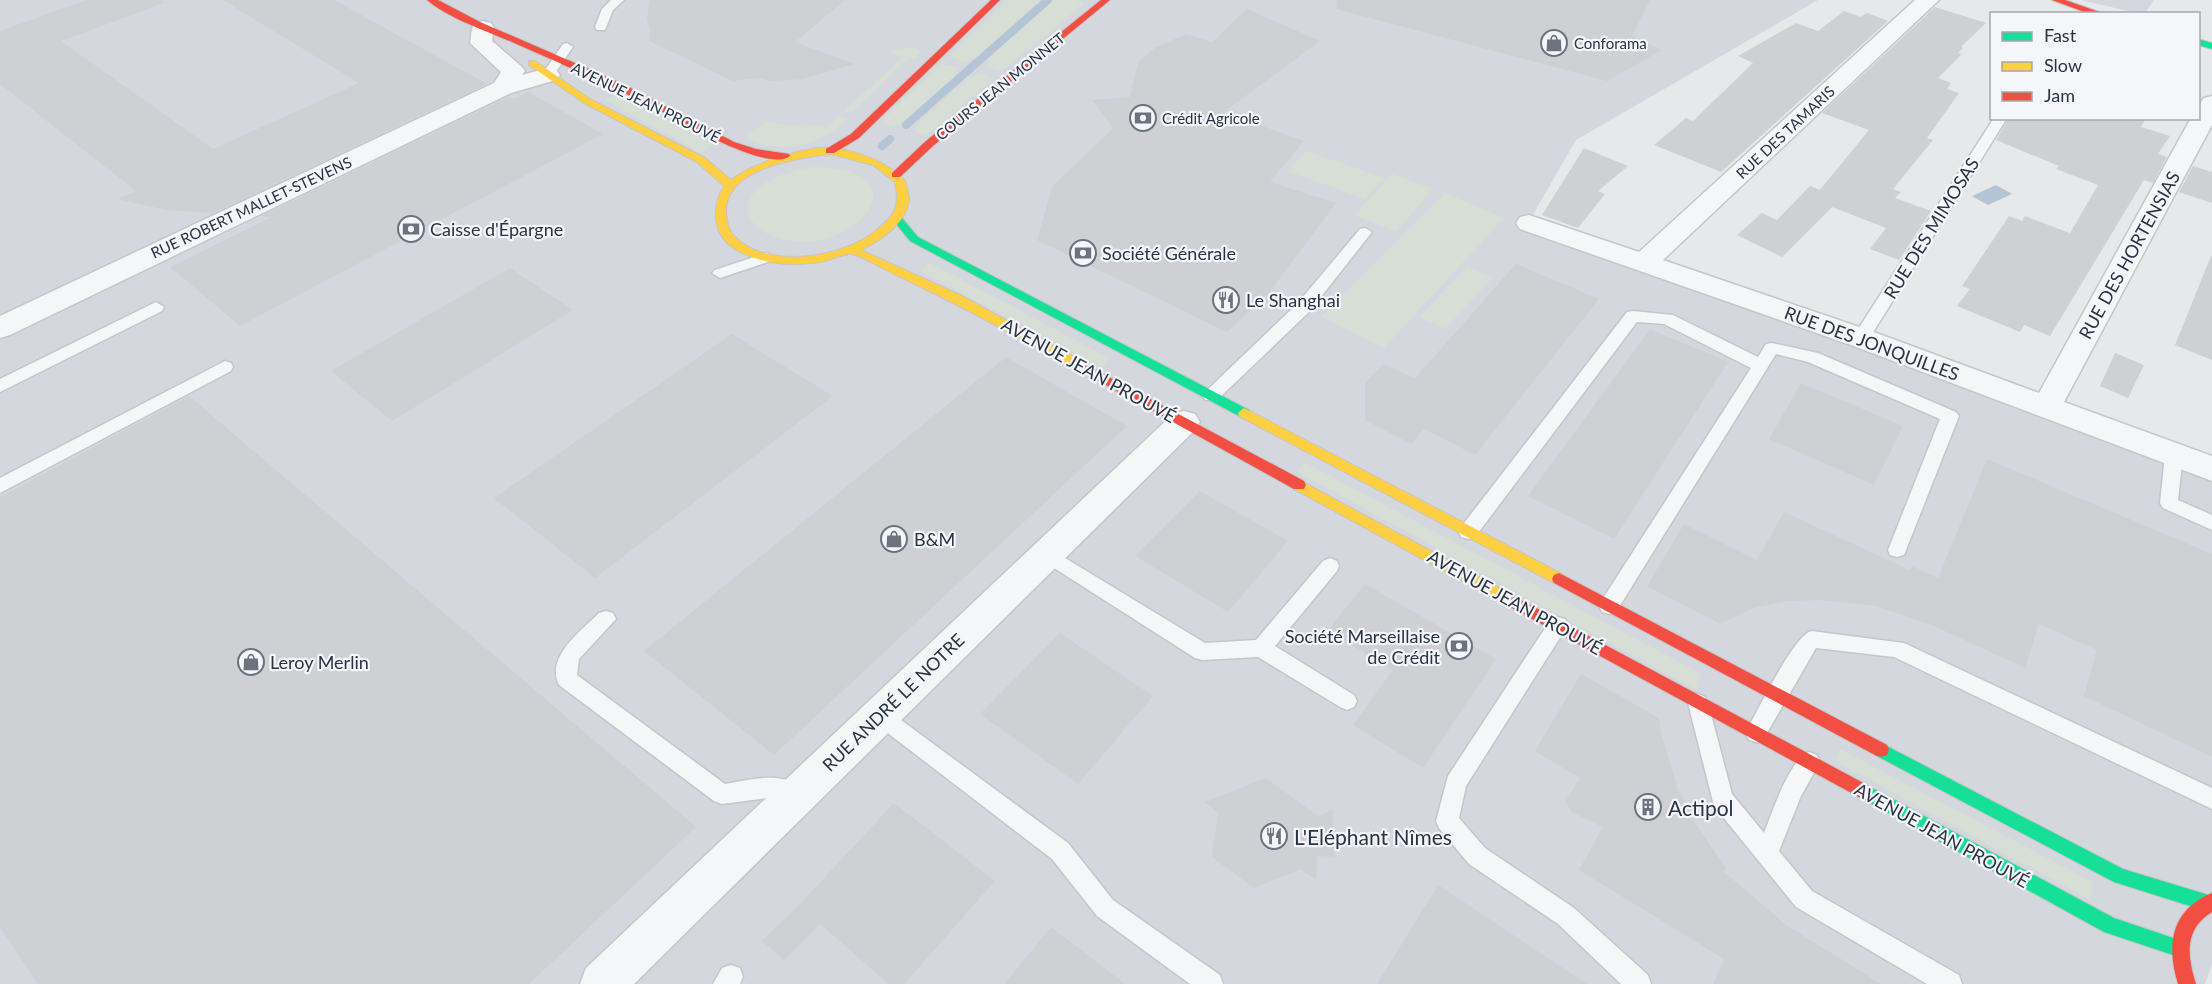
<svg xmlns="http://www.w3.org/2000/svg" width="2212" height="984" viewBox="0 0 2212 984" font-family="Lato,sans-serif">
	<rect width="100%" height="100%" fill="#e6e8ea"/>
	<path fill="#d4d7dd" d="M0 0H1818L1576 140 1524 230 2212 461V965L2205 984H0Z
		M2081 0H2154L2145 13 2141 14Z"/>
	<path fill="#d6ded6" d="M1007 0H1041L978 56 965 62 949 57Z
		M1051 0H1075L1085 3 1002 71 988 67V59Z
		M906 48H916L920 52 916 58 905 62 851 113 844 111 902 58 891 52 897 49Z
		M941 64 957 67 955 76 906 121 891 126 880 122Z
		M982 74 995 78 926 136 916 133 917 124 967 78Z
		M616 95 714 144 701 153 605 100Z
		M839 116 848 118C829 144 773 158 745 137L766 121C788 129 807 120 826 128Z
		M1307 151 1384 178 1365 199 1287 171Z
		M813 167C931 168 852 264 775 237 764 233 752 226 749 214 743 182 790 171 813 167Z
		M1392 174 1433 189 1396 232 1354 215Z
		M1445 193 1504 218 1384 348 1321 317Z
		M928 262 1109 358 1102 367 920 271Z
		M1467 267 1492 278 1445 329 1419 317Z
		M1304 462 1700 673 1696 690 1297 472Z
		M1840 749 2093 882 2090 900 1835 761Z"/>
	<path fill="#b4c4d5" d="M1996 185 2012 194 1988 205 1972 196Z"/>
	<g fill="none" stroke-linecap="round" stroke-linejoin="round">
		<path stroke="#b4c4d5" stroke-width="8" d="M906 125 1048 0
			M882 146 890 139"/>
	</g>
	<path fill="#ced0d3" d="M86 0H163L164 3 61 41 213 149 359 83 223 0H334L487 84 213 213 166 210 118 199 136 191 0 84V31Z
		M650 0H845L795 42 854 64 803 79 773 81 755 78 733 81 649 41 650 30 647 18Z
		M1337 0H1650L1632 36 1662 50 1607 81 1336 9Z
		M1935 7 1986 23 1961 47 1963 48 1958 53 1962 54 1938 78 1951 83 1947 89 1959 93 1927 138 1933 140 1893 189 1901 192 1895 198 1931 211 1899 260 1870 249 1886 228 1832 207 1782 257 1737 235 1762 213 1777 220 1810 186 1820 190 1869 130 1822 113Z
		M1247 9 1320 41 1224 112 1304 141 1270 182 1336 203 1268 294 1227 332 1037 240 1052 187 1113 128 1092 100 1130 97 1138 62 1155 48 1186 34 1212 42Z
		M1844 11 1861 17 1867 13 1888 21 1721 172 1654 145 1686 118 1693 121 1753 63 1738 56 1796 23 1818 31Z
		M528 92 603 134 240 326 170 267 272 217 261 216 509 97 514 99Z
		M2009 118H2146L2141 127 2170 136 2158 154 2167 157 2153 183 2144 180 2050 336 2024 325 2020 332 1957 306 1970 289 1962 286 2009 216 2022 221 2025 216 2070 233 2098 185 2056 169 2059 166 1996 140Z
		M1584 148 1628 166 1598 191 1605 194 1578 228 1542 215Z
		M2193 166 2212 172V203L2179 192Z
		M2211 256H2212V360L2175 345Z
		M1516 264 1599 299 1475 455 1424 429 1411 444 1365 420V383L1383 364 1415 378Z
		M510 268 573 310 392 421 331 371Z
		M1650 329 1728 362 1614 539 1528 496Z
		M732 334 833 396 595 578 494 498Z
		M2115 353 2144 365 2128 398 2100 386Z
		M1006 357 1127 426 774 755 644 651Z
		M1801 383 1903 426 1874 485 1769 439Z
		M189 396 696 827 529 984H38L0 927V497Z
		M1987 459 2212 554V757L2084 696 2097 650 2039 624 2025 668 1932 625 1876 606 1821 600 1789 601 1753 608 1720 624 1647 586 1684 524 1757 560 1784 512 1910 570 1912 566 1938 578Z
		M1200 491 1288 541 1228 612 1135 556Z
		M1365 584 1496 659 1423 768 1353 725 1393 670 1328 630Z
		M1060 633 1153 696 1078 784 980 714Z
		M1581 674 1659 718 1661 733 1678 789 1695 823 1726 868 1724 872 1786 925 1881 984H1713L1724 959 1579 870 1603 827 1572 812 1565 802 1580 778 1535 751Z
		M1266 778 1318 816 1333 810 1334 857 1318 856 1316 880 1300 869 1254 888 1212 857 1218 813 1205 802Z
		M894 803 995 881 904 984H889L820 924 784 960 762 941 799 905Z
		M1438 885 1587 984H1377Z
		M1051 927 1125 984H1004Z"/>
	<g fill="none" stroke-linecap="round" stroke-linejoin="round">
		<defs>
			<path id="lane" d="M611 0H624L613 10 605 30H597L595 27 602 9Z
				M567 43 573 47 553 76H545L543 73 545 70 563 44Z
				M1994 118H2007L1867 342H1855L1853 338 1855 334Z
				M1365 228 1372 232 1309 312 1217 400H1205L1203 396 1205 392 1297 304 1360 229Z
				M766 253 771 255 773 258 771 261 720 278 712 273 715 270Z
				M156 302 164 307 162 311 0 392V379Z
				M1633 311 1673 315 1758 357 1766 344 1772 343 1818 353 1956 412 1959 416 1904 555 1897 557 1890 555 1888 550 1940 419 1808 362 1776 354 1616 612 1609 614 1602 612 1599 606 1602 600 1751 368 1664 324 1637 322 1475 537 1468 539 1461 537 1459 532 1461 527 1627 312Z
				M225 361 231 363 233 367 231 371 0 493V478Z
				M2174 449 2180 450 2183 455 2178 500 2212 515V530L2163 508 2160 503 2165 455 2168 450Z
				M1047 547 1205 643 1256 640 1323 561 1330 558 1337 561 1339 566 1337 571 1275 646 1354 695 1357 701 1354 707 1347 710 1340 707 1258 657 1202 660 1195 658 1040 559 1038 554 1040 549Z
				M606 611 613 613 616 619 579 659 577 675 725 784C750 780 793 767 806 797L803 804 795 807 776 797 722 804 714 801 559 685C545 657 581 631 599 613Z
				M1558 617 1565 619 1568 625 1466 786 1459 818 1485 848 1574 908 1648 975 1651 984H1621L1558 924 1469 864 1439 828 1436 821 1448 776 1551 619Z
				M1811 631 1904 643 2212 788V809L1894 657 1816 648 1763 740 1756 742 1749 740 1745 733 1749 726C1759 708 1794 636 1811 631Z
				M1698 694 1705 697 1708 703 1732 794 1764 833C1772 813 1789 760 1809 752L1817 755 1820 762 1801 796 1779 851 1812 891 1959 975 1962 984H1927L1796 907 1714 806 1688 703 1691 697Z
				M879 706 886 709 1068 843 1113 900 1220 975 1223 984H1190L1097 916 1052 859 872 721 869 715 872 709Z
				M731 965 740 968 743 977 740 984H713L722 968Z"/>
			<path id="street" d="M1915 0H1939L1663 260 1871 331 2039 393 2191 118H2198V106L2204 98 2212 96V125L2064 402 2212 456V481L1851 345 1520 229 1516 223 1520 217 1529 215 1639 252Z
				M483 21 491 23 494 28 492 41 521 66 525 71 522 75 548 68 556 70 560 75 556 80 511 93 10 335 0 338V316L494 83 501 72 470 43 472 28 475 23Z
				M1184 411 1195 414 1200 422 1195 430 634 984H580L586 968 1173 414Z"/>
			<path id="fast" d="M2198 39 2212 43V49L2198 45Z
				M898 217 902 218 918 237 1249 410 1250 413 1244 418 1239 416 910 241 893 220Z
				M1881 743 2123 869 2212 896V910L2209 912 2114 882 1875 755 1873 750 1875 745Z
				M1863 783 2114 918 2185 942 2188 948 2185 954 2179 957 2104 932 1857 796 1855 791 1857 786Z"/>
			<path id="slow" d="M529 61H535L590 99 705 158 731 180C751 164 805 146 831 148 856 150 888 162 905 181 907 187 909 194 909 200 907 223 880 241 861 250L960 295 1085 363 1087 366 1081 370 1077 369C1017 337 959 304 898 276 887 271 862 256 852 254 845 253 833 259 825 261 798 267 765 265 740 252 713 238 710 210 724 186L697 162 584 103 529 65ZM830 154 873 165 895 182C901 207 894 217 874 232 841 258 766 270 734 236 728 230 726 218 726 210 727 168 797 158 830 154Z
				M1244 408 1564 575 1566 579 1564 583H1554L1239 416 1238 413Z
				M1299 480 1511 594 1513 598 1511 602 1506 604 1501 602 1294 489 1292 485 1294 481Z"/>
			<path id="jam" d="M427 0H438L480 22 621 83 734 142 756 149 789 154 790 156C769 173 683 123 661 111 612 86 562 64 512 42 488 32 446 17 427 0Z
				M991 0H1000L859 138 834 153H826V149L851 134Z
				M1101 0H1110L934 145 900 177H892V173L926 141Z
				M2052 0H2065L2105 14H2090Z
				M1081 362 1304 481 1306 485 1304 489H1294L1077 369 1075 366 1077 363Z
				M1559 573 1887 745 1889 750 1887 755 1881 757 1875 755 1554 583 1552 579 1554 575Z
				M1506 592 1869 786 1871 791 1869 796 1863 799 1857 796 1501 602 1499 598 1501 594Z
				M2212 893V912C2184 929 2187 956 2196 984H2178C2166 945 2171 910 2212 893Z"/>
		</defs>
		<use href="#lane" stroke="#c4c6c8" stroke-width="3"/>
		<use href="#street" stroke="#c4c6c8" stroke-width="3"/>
		<use href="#fast" stroke="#c4c6c8" stroke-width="2"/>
		<use href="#slow" stroke="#c4c6c8" stroke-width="2"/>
		<use href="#jam" stroke="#c4c6c8" stroke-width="2"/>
		<use href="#lane" fill="#f5f6f7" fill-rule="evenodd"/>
		<use href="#street" fill="#f5f6f7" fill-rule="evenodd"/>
		<use href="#fast" fill="#16e098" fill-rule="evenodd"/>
		<use href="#slow" fill="#ffcf43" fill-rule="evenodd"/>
		<use href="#jam" fill="#f24e42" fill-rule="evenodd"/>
	</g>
	<defs>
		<symbol id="shop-ring" viewBox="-11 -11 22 22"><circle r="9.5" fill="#f4f6f9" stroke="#6c737f" stroke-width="1.5"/><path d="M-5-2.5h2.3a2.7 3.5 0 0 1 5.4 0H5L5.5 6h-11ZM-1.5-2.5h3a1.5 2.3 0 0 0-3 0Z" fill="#6c737f"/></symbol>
		<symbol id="bank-ring" viewBox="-11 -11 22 22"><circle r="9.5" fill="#f4f6f9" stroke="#6c737f" stroke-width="1.5"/><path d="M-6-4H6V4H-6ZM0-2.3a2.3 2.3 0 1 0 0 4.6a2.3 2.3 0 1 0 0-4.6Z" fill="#6c737f"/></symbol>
		<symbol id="restaurant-ring" viewBox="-11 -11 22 22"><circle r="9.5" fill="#f4f6f9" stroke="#6c737f" stroke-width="1.5"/><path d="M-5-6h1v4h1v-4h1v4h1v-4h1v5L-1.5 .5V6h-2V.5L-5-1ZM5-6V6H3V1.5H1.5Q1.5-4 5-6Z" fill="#6c737f"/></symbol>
		<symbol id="building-ring" viewBox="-11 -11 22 22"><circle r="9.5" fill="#f4f6f9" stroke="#6c737f" stroke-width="1.5"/><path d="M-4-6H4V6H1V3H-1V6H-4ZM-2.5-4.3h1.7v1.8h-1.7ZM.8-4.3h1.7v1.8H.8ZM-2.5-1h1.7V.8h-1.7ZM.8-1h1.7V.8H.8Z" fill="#6c737f"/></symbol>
	</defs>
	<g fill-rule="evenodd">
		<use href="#shop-ring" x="1539" y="28" width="30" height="30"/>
		<use href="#bank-ring" x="1128" y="103" width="30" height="30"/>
		<use href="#bank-ring" x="396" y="214" width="30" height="30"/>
		<use href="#bank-ring" x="1068" y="238" width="30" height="30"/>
		<use href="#restaurant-ring" x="1211" y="285" width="30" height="30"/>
		<use href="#shop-ring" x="879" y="524" width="30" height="30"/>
		<use href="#bank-ring" x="1444" y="631" width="30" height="30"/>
		<use href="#shop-ring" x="236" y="647" width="30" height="30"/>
		<use href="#building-ring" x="1633" y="792" width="30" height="30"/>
		<use href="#restaurant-ring" x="1259" y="821" width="30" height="30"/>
	</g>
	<g text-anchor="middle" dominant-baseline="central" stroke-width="4.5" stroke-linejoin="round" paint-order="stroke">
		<g font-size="15" fill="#2b3445" stroke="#f4f6f9" text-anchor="start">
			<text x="1574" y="43">Conforama</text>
			<text x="1162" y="118">Crédit Agricole</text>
		</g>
		<g font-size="15" fill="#2b3445" stroke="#f4f6f9">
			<text transform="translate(1000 86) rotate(-39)">COURS JEAN MONNET</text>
			<text transform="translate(646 102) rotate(26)">AVENUE JEAN PROUVÉ</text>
			<text transform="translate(1785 132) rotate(-43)">RUE DES TAMARIS</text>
			<text transform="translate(251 207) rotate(-25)">RUE ROBERT MALLET-STEVENS</text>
		</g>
		<g font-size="18" fill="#2b3445" stroke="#f4f6f9">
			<text transform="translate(1931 228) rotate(-58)">RUE DES MIMOSAS</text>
			<text transform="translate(2129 255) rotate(-61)">RUE DES HORTENSIAS</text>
			<text transform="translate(1872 343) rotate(20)">RUE DES JONQUILLES</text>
			<text transform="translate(1089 370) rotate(29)">AVENUE JEAN PROUVÉ</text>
			<text transform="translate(1515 602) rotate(29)">AVENUE JEAN PROUVÉ</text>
			<text transform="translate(893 702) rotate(-44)">RUE ANDRÉ LE NOTRE</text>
			<text transform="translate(1942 835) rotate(29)">AVENUE JEAN PROUVÉ</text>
		</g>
		<g font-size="18" fill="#2b3445" stroke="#f4f6f9" text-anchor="start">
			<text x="430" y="229">Caisse d'Épargne</text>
			<text x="1102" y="253">Société Générale</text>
			<text x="1246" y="300">Le Shanghai</text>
			<text x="914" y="539">B&amp;M</text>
			<text x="1440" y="636" text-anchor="end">Société Marseillaise<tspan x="1440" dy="21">de Crédit</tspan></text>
			<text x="270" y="662">Leroy Merlin</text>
		</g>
		<g font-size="21" fill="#2b3445" stroke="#f4f6f9" text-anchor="start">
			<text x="1668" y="807">Actipol</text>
			<text x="1294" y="836">L'Eléphant Nîmes</text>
		</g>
	</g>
	<rect x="1990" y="12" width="210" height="108" fill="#f4f6f9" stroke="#a4a8b1" stroke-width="1.5"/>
	<rect x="2002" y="32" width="30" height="9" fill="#16e098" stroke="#a4a8b1" stroke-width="1.5"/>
	<text x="2044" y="42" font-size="18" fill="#2b3445">Fast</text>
	<rect x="2002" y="62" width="30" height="9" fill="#ffcf43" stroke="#a4a8b1" stroke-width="1.5"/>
	<text x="2044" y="72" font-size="18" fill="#2b3445">Slow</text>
	<rect x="2002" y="92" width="30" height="9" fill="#f24e42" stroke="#a4a8b1" stroke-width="1.5"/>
	<text x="2044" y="102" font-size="18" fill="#2b3445">Jam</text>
</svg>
